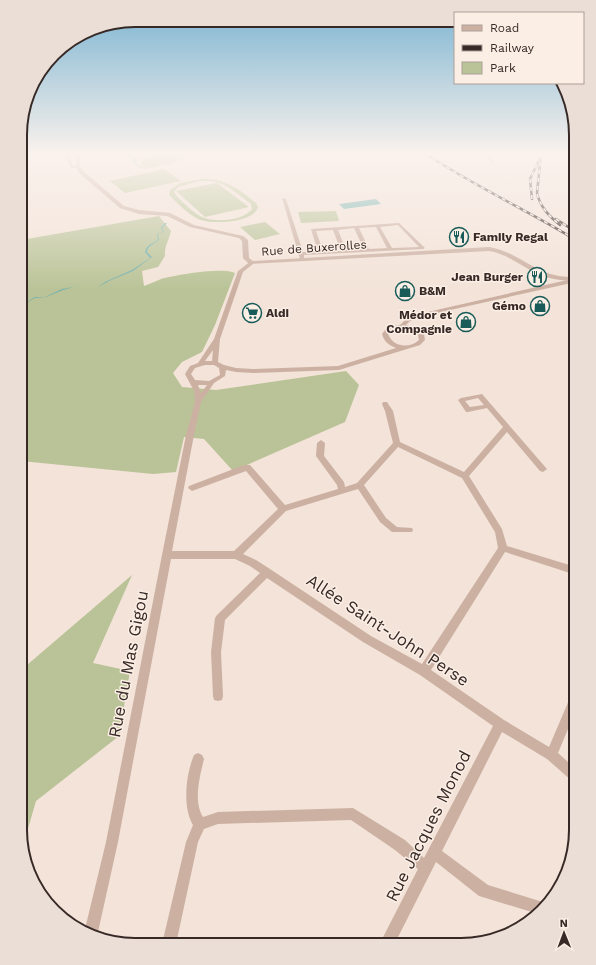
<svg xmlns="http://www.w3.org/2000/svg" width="596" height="965" viewBox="0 0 596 965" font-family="'Work Sans',sans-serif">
	<rect width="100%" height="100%" fill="#f3e3d8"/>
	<path fill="#b9c397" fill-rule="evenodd" d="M158 154H198L181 159 170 164 144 169 140 161Z
		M164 169 181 181 125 193 110 181Z
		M203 179C226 179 239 189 256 203L258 207C254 223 211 225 198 219 188 214 177 203 169 195L170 190 180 183ZM199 181C223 179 232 190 251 204L252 209C243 221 216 223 202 217 195 214 178 199 174 192L178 187Z
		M217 183 249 207 205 217 176 191Z
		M336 211 339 221 301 223 298 212Z
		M159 216 171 231C169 240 164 247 165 256L158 267 142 271 144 286C150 284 156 281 161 279 176 275 223 267 235 273L215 325 202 352 182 362 173 373 182 387 216 390 346 371 359 385 345 422 233 471 204 439 184 437 176 472 153 474 21 461V240Z
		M265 222 280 234 255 240 240 227Z
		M132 575 93 663 130 671 119 736 36 801 23 846 20 830V671Z"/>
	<path fill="#75b2ae" d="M376 199 381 204 344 209 339 204Z
		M165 223H167L162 228 164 232 158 234 159 240C154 244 148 245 147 252L152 257 133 271 109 281 98 287H74L63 290 46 297 35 298 21 306 35 297H45L62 289 74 287H98L105 282 132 270 150 258 145 252C147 244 152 244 158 240L157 234 163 232 161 228Z"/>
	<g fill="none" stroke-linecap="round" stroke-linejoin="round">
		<path stroke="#75b2ae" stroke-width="1.5" d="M126 154 137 160 133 162 142 168"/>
		<path fill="#ccb1a3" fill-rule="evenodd" d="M67 154H71V161L73 166H79V168H71L67 161Z
			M485 154H489L493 163H491Z
			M282 198 286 199 303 252H318L311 229 399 223 425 248 423 249 304 255V259H300ZM398 225 419 247 392 248 380 227ZM376 227 387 248 369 249 359 228ZM354 228 364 249 346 250 338 230ZM333 230 341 251H323L316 231Z
			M251 261 254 263 253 264 243 272 220 339 218 362 224 365 236 368 253 369 338 366 396 348C388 345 384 341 382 334L385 330 394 326 400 325 406 319 419 314 576 278V282L423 316 410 321 406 325 418 329 424 334 425 340 420 345 339 370 253 373 236 372 226 370 225 376 214 383 201 402 194 435 172 551H234L278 509 246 471 192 491 188 488 189 486 244 465H250L285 505 338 489 337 485 316 456 317 443 321 440 325 443 324 456 344 482 345 487 357 483 393 443 385 411 382 404 383 402H387L393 411 400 442 464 472 503 427 487 408 468 412H466L458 400 461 398 482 394 547 469 543 472 540 471 507 432 469 476 502 529 507 546 576 567V575L505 552 431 670 504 720 549 747 572 693 576 692V710L558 753 576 769V783L572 781 547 759 502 732 442 851 488 885 546 903V904L535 913 479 896 436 862 394 945H379L418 869 395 850 351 820 218 824 204 829 198 842 176 944H162L186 842 193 825C182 807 186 774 194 755L198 753 202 755 204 759C200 776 193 801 203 817L218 812 353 808 405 840 424 858 493 726 420 675 363 642 267 578 225 620 221 652 223 696 222 700 218 701 214 700 213 696 211 652 215 618 217 615 260 573 250 566 235 559H171L118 842 98 932 97 934 85 929 106 842 162 555 186 435 195 402 194 391 185 374 190 366 198 363 214 339 238 271ZM397 329C405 329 411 329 418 335L419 340C409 349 393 347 388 334ZM213 350 212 361H205ZM205 365H214L219 368 220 375 209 381 195 380 191 374 195 368ZM198 385H207L201 393ZM478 398 484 405 470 407 465 401ZM398 447 462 478 495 532 498 548 422 664 371 636 270 569 256 560 243 554 286 511 358 489 380 522 392 532H412L413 530 412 528 397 527 386 518 364 485Z"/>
		<path fill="#ccb1a3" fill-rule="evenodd" d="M76 154H80V167L83 171 124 206 139 210 170 213 194 225 243 236 248 240 249 258 253 261 489 247C511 251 523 262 542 271 553 276 565 277 576 277V281C563 281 548 279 536 273 520 265 507 254 489 251L249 264 243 258 242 241 239 238 190 227 167 216 139 214 120 208 79 173 76 167Z"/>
		<defs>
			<path id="rail" d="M426 154C474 186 527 210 576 240
				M541 154 537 193C540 207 549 216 560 225
				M532 199 530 179 539 160
				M556 219 576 232"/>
		</defs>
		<use href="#rail" stroke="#362926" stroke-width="2.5"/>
		<use href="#rail" stroke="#fbeee5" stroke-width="1.5" stroke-dasharray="4" stroke-linecap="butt"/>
	</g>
	<linearGradient id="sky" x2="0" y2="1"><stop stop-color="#7ab3d1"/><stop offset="0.53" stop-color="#faf2ed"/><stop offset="1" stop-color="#faf2ed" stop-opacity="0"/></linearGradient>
	<rect width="596" height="290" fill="url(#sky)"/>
	<defs>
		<symbol id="restaurant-ring" viewBox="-11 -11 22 22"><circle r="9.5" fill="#fbeee5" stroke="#185b58" stroke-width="1.5"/><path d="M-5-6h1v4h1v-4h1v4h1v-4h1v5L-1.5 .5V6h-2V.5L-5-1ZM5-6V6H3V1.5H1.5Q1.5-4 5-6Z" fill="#185b58"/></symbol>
		<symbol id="shop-ring" viewBox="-11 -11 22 22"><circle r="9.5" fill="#fbeee5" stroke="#185b58" stroke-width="1.5"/><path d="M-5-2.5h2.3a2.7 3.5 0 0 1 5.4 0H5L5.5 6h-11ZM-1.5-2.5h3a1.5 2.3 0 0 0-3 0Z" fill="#185b58"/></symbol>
		<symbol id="supermarket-ring" viewBox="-11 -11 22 22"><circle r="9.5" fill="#fbeee5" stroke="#185b58" stroke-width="1.5"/><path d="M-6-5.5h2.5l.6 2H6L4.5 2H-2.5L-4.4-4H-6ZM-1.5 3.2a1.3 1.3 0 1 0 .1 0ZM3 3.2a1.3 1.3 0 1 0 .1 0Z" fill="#185b58"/></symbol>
	</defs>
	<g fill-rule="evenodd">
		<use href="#restaurant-ring" x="448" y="226" width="22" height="22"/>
		<use href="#restaurant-ring" x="526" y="266" width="22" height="22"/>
		<use href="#shop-ring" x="394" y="280" width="22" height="22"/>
		<use href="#shop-ring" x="529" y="295" width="22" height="22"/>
		<use href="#supermarket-ring" x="241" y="302" width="22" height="22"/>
		<use href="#shop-ring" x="455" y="311" width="22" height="22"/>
	</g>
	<g text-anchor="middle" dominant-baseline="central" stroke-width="3" stroke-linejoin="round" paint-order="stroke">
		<g font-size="12" font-weight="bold" fill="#362926" stroke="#fbeee5" text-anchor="start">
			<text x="473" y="237">Family Regal</text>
			<text x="523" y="277" text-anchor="end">Jean Burger</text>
			<text x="419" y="291">B&amp;M</text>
			<text x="526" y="306" text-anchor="end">Gémo</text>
			<text x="266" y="313">Aldi</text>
			<text x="452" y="315" text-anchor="end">Médor et<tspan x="452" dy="14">Compagnie</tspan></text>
		</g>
		<g font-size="12" fill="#362926" stroke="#fbeee5">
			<text transform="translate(314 248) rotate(-4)">Rue de Buxerolles</text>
		</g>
		<g font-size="17" fill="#362926" stroke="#fbeee5">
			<text transform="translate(388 630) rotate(33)">Allée Saint-John Perse</text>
			<text transform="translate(128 664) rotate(-79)">Rue du Mas Gigou</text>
			<text transform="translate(428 826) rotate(-63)">Rue Jacques Monod</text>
		</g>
	</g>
	<path d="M0 0H596V965H0ZM135 27H461A108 108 0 0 1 569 135V830A108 108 0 0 1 461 938H135A108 108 0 0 1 27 830V135A108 108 0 0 1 135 27Z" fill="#ebded6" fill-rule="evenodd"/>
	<path fill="none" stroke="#362926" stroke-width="2" d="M135 27H461A108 108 0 0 1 569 135V830A108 108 0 0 1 461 938H135A108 108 0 0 1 27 830V135A108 108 0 0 1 135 27Z"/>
	<rect x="454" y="12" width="130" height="72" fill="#fbeee5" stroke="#ac9f99"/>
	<rect x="462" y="25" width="20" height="6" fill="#ccb1a3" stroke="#ac9f99"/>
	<text x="490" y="32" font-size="12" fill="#362926">Road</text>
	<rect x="462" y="45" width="20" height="6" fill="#362926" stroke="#ac9f99"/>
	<text x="490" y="52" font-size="12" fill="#362926">Railway</text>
	<rect x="462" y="62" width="20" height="12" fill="#b9c397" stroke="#ac9f99"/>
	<text x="490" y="72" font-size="12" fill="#362926">Park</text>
	<g transform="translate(564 933) rotate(359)" stroke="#fbeee5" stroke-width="3" paint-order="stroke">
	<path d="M0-3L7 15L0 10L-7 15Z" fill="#362926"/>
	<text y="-6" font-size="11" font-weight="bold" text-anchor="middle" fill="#362926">N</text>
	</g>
</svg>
